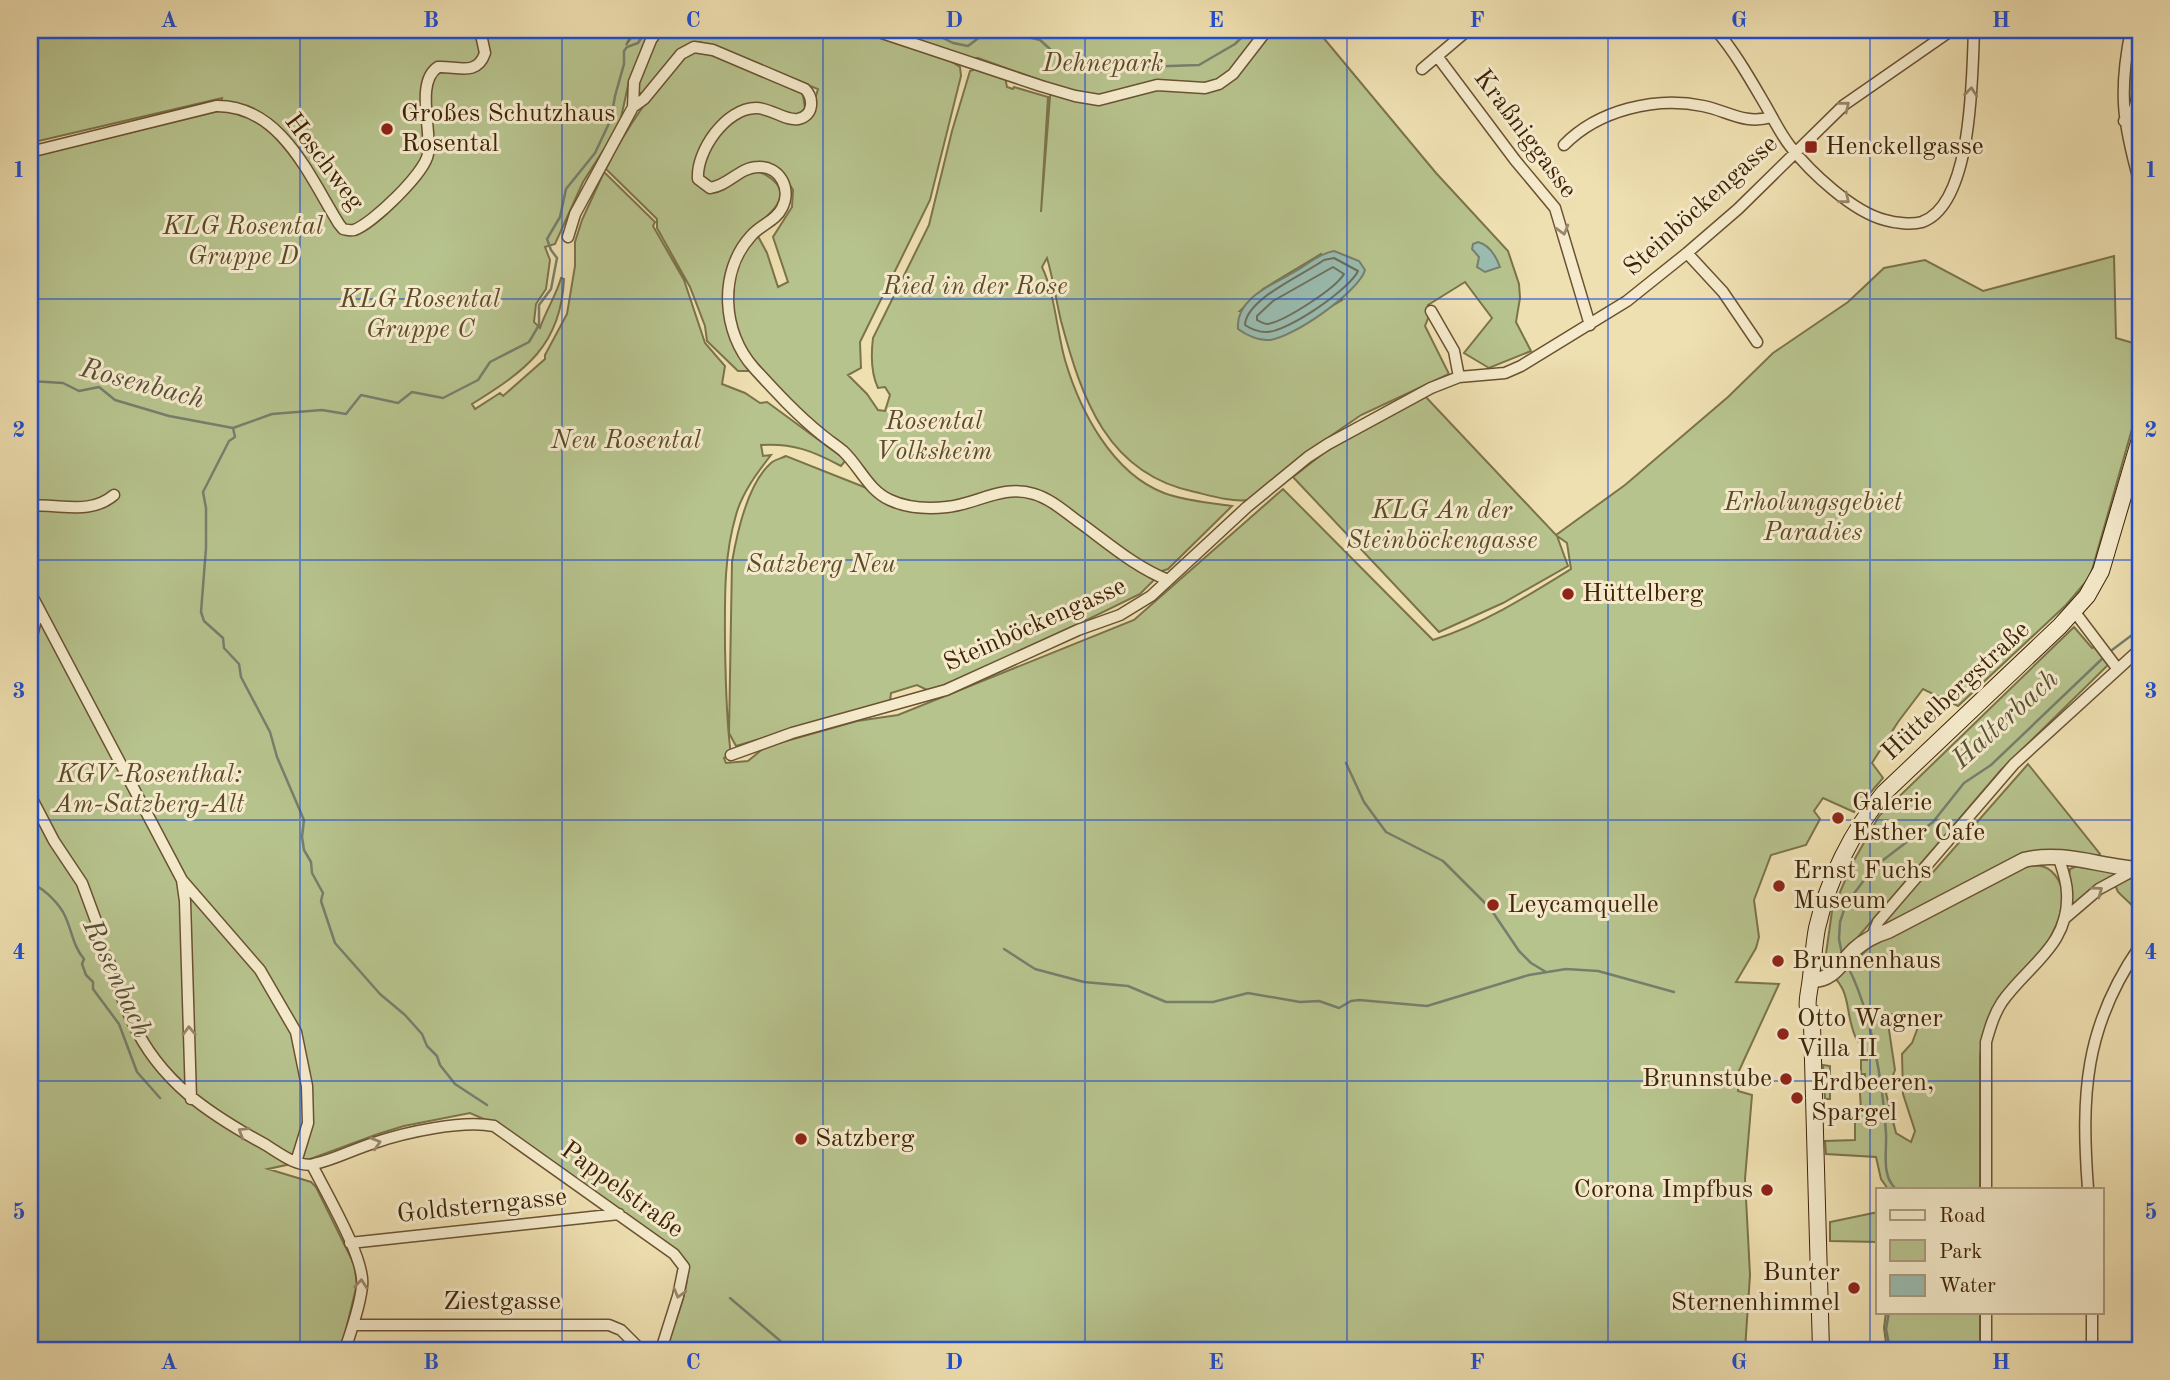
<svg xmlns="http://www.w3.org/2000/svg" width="2170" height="1380" viewBox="0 0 2170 1380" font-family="'Old Standard TT',serif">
	<rect width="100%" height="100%" fill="#efe0b1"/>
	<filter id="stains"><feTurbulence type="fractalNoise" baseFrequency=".00286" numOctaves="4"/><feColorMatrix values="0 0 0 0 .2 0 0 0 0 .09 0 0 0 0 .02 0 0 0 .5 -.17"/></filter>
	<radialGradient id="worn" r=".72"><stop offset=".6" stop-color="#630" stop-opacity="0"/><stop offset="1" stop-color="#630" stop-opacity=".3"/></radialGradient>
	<path fill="#b7c38d" stroke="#7b734a" stroke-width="2" fill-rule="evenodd" d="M30 30H634L626 45 637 30H653L629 81 621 118 606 146 583 182 555 244 545 247 550 260 546 289 536 304 534 322 540 328C546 310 556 296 561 278L564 279C561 346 525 371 472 404L475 409 500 393 503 396 545 359V355L567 314 575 266V242L582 220 604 172 655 222 653 226 684 280 705 343 725 366 722 384 745 393 760 403 767 402 846 460 841 466C813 451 793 443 761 445L763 456 771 455C757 473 742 493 736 515 723 559 725 603 725 648 726 684 726 719 731 755L724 758 726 763 748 761 765 747 857 721 898 715 1134 620 1283 489 1433 640C1483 624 1526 597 1571 569L1567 543 1557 536 1568 566 1503 603 1439 632 1293 477 1325 452 1424 395 1556 535 1625 485 1728 397 1773 353 1848 302 1884 268 1925 260 1983 291 2114 256 2116 338 2140 345V401L2090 577 2066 605 1958 706 1923 689 1898 722 1872 763 1883 778 1854 812 1823 798 1814 811 1820 819 1806 845 1771 855 1754 900 1759 937 1756 948 1736 982 1779 984 1738 1073V1091L1752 1095 1745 1179 1750 1275 1745 1350H665C673 1326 691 1288 687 1264L505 1128 470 1113 404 1126 378 1134 305 1161 268 1169 311 1182 316 1187 354 1264 357 1284 341 1350H30V157L219 111 222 98 30 143Z
		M662 30H860L946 58 960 67 961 76 930 200 860 342 861 368 848 375 867 394 878 410 885 411 890 395 885 387 878 388C871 373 871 354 873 338L929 225 952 131 970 71 976 69 1005 77 1007 87 1013 89 1014 87 1048 97 1041 212 1051 84 978 58H967L884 30H1317L1436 173 1508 251 1519 284 1520 298 1516 322 1531 351 1489 368 1464 353 1492 318 1465 282 1428 305 1431 311 1425 326 1449 374 1361 415 1303 455 1248 500C1231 502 1212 496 1195 492 1107 474 1082 399 1061 321 1056 300 1053 278 1047 258L1042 267C1055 294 1057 332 1065 360 1080 411 1112 473 1164 493 1186 501 1210 503 1232 506L1168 569 1159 572 1151 578 1154 580 1140 594 1001 662 942 686 927 690 917 685 891 693 890 701 736 746 729 733 732 562C737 533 747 484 771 463 774 460 782 458 786 456L864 487 900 509 941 511 962 500C928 505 916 505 884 493L762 371H738L707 341 705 326 690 287 657 228V219L606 169C626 128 656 84 689 53L705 52 798 90 803 95 805 108 793 124 813 106 818 89 700 42 685 46 679 51 643 93H639L637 89 653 43ZM751 168 780 169 793 190 792 207 773 237 788 282 778 287 767 253 753 227C786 204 794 185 751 168ZM1321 254 1342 300 1325 310 1240 311 1263 289Z
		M2136 30H2140V78L2130 114 2128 72Z
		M2074 627 2092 648 2094 647 2108 665 2001 770 1852 944 1857 955 1860 956 1870 947 2020 867C2034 865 2045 863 2055 875 2080 906 2038 957 2021 982 2008 1002 1995 1022 1982 1041L1980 1057V1189H1888L1881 1179 1876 1157 1826 1154 1825 1141 1855 1140V1117L1824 1116V1111H1861L1860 1092 1864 1091 1865 1074H1861V1060H1867C1867 1050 1859 1045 1855 1036 1843 1006 1854 991 1824 968L1832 911 1852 864 1879 816ZM1904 1012 1911 1025 1918 1027 1912 1043 1902 1054 1903 1094 1915 1131 1911 1142 1896 1133 1886 1093 1895 1070 1889 1030 1892 1014Z
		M2028 764 2100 854 2095 859 2059 853 1887 924 1885 921 1924 875 1928 878Z
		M2077 866 2117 873V874L2072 906 2069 876 2070 869Z
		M2130 878 2140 882V913L2118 892 2115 885Z
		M1823 1065 1830 1066V1099H1825Z
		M1878 1212V1242L1830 1241V1222Z
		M1886 1312H1980V1350H1887L1884 1328Z"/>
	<path fill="#9abcb0" stroke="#767f6d" stroke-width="2" d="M1478 242C1490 245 1496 256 1500 267L1485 272 1477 267 1479 257 1472 249 1473 244Z
		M1334 251 1359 261 1365 270C1359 292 1291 339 1269 340 1259 341 1246 335 1238 329 1235 298 1274 284 1296 271 1309 263 1319 254 1334 251Z"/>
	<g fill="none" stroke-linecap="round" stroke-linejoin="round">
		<path stroke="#6c705c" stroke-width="2" d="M1334 258 1358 271C1350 289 1286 333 1266 332 1259 332 1251 329 1245 325 1246 299 1303 275 1324 260Z
			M1333 267 1344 274C1336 288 1284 322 1267 324 1264 324 1259 321 1257 320V316L1273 301Z"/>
		<path stroke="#767f6d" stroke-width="2.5" d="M927 30 953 43 968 46 989 30
			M998 30 1040 40 1060 58 1107 73 1141 67 1199 65 1235 44 1249 30
			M30 381 63 383 79 391 99 387 115 400 169 416 233 428 272 414 322 410 346 414 361 395 398 403 412 392 443 398 478 380 490 362 529 342 539 325V305L551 289 557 258 551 250 547 239 560 217 566 189 595 153 611 119 615 96 624 64V51L627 47 638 43 646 30
			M233 428 235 437 229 441 203 492 206 508V548L201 612 204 621 223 638 224 648 239 664 241 677 270 732 277 757 304 820 302 837 304 850 311 862 312 873 323 893 321 901 335 943 380 994 405 1015 422 1034 427 1046 437 1056 440 1065 455 1084 487 1105
			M2108 653 2140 629
			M1346 763 1364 802 1386 832 1443 861 1490 908 1519 951 1531 963 1546 972
			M30 884C41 885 57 902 63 912 72 928 72 945 84 959L82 964 86 975 93 982V989L119 1024 137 1072 160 1098
			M1004 949 1035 969 1084 982 1128 986 1166 1002H1213L1248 993 1300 1002 1319 1001 1339 1008 1351 1001 1359 1000 1427 1006 1529 975 1566 969 1598 971 1674 992
			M1842 954 1839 939 1840 922 1846 904 1874 867 1933 822 1964 783 1991 765 2103 658
			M1848 967C1871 1011 1883 1084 1886 1133 1887 1152 1881 1176 1896 1189
			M730 1298 791 1350
			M1889 1312 1886 1329 1890 1350"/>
		<defs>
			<path id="minor" d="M873 30 1041 86 1075 96 1099 100 1157 85 1205 88 1219 84 1233 74 1267 30
				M1716 30C1734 51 1749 77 1763 101 1772 116 1779 132 1790 146 1810 172 1853 212 1885 220 1895 223 1912 225 1922 222 1973 204 1972 75 1974 30
				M2131 30C2118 93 2123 123 2140 184
				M1437 56 1515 160 1555 208 1590 325
				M1422 69 1468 30
				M633 107 644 99 681 54 694 47 713 50 805 89C814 98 814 116 798 119 785 121 771 108 756 108 726 108 696 151 698 179L710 188C728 186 740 167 758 167 780 166 792 189 782 208 776 221 760 225 751 236 718 272 722 333 754 368 775 391 797 415 822 435 828 440 836 445 843 451 860 467 868 490 890 500 907 508 928 509 947 507 977 504 1003 484 1034 494 1051 499 1065 512 1079 522 1108 543 1135 567 1168 580
				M2124 121 2132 116 2140 88
				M1564 145C1598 110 1656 96 1703 106 1728 111 1745 125 1771 117
				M30 152 216 106C281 105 309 176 339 224L343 229C348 230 349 231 354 230 372 224 425 173 428 154 432 130 415 82 438 67 457 66 477 77 485 53L480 30
				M568 237 575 214 633 107 634 82 651 40 658 30
				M1687 253 1723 292 1757 342
				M1431 311 1454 351 1459 377
				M30 506C60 503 89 516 114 495
				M30 592 182 880 185 901 191 1099
				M2074 611 2117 668
				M30 646 38 609
				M731 755 792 733 946 690 1078 630 1120 615 1151 596 1247 507 1308 457 1328 444 1431 388 1459 377 1505 373 1521 366 1627 301 1687 253 1738 209 1844 105 1952 30
				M30 795 54 841 82 883 96 921
				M182 880 260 970 296 1032 307 1086 308 1123 296 1162
				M2064 919 2099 889 2136 869
				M1872 936 1878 922 2014 764 2140 649
				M107 956C115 978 122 1001 132 1021 160 1082 209 1114 266 1145 279 1153 298 1168 314 1164 334 1160 354 1149 374 1143 406 1132 462 1120 494 1126L674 1254 684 1267 678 1296 661 1350
				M312 1165C325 1191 366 1260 362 1286 360 1308 351 1330 345 1350
				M1986 1189V1042C1990 1028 1994 1014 2002 1002 2028 965 2070 945 2067 893 2067 881 2062 868 2058 856
				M2088 1189C2081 1095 2084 1027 2140 946
				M350 1243 619 1214
				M2092 1312V1350
				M353 1325H609L621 1330 641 1350
				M1986 1350V1312"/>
			<path id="tertiary" d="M1811 980C1833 981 1840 963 1855 949 1865 940 1875 935 1888 931L2024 860C2063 850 2101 867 2140 869"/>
			<path id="secondary" d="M1813 1013 1812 1024 1821 1350
				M1812 1024C1804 1002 1809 998 1811 977 1813 961 1814 944 1817 928 1828 880 1852 831 1884 793L2060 626 2087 596 2101 571 2140 439"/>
		</defs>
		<use href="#minor" stroke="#6b5232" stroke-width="13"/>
		<use href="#tertiary" stroke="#6b5232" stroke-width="17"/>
		<use href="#secondary" stroke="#3f2308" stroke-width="18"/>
		<use href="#minor" stroke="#f5ebcc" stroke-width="10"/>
		<use href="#tertiary" stroke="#f5ebcc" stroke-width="14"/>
		<use href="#secondary" stroke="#f5ebcc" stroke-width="16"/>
	</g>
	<defs><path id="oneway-chevron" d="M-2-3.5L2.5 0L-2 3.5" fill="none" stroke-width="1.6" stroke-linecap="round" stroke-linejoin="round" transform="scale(1.75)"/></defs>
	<g stroke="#9a876a">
		<use href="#oneway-chevron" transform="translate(1971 92) rotate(-84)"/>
		<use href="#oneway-chevron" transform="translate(1845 106) rotate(-39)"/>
		<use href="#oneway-chevron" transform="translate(1845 199) rotate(39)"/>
		<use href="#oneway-chevron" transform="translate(1563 230) rotate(74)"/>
		<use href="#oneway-chevron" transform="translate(2098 891) rotate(-36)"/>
		<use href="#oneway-chevron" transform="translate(189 1031) rotate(-92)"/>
		<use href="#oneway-chevron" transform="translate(243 1132) rotate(-148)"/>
		<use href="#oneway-chevron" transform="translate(376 1143) rotate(-17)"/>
		<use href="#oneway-chevron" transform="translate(361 1284) rotate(-86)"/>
		<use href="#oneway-chevron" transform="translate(679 1293) rotate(106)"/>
	</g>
	<path fill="none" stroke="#1d4ed8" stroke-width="2" stroke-opacity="0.55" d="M300 30V1350M562 30V1350M823 30V1350M1085 30V1350M1347 30V1350M1608 30V1350M1870 30V1350M30 299H2140M30 560H2140M30 820H2140M30 1081H2140"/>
	<g fill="#8f2418" stroke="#f5ebcc" stroke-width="2.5">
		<circle cx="387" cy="129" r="7"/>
		<rect x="1804" y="140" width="14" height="14" rx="3.5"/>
		<circle cx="1568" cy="594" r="7"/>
		<circle cx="1838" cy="818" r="7"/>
		<circle cx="1779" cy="886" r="7"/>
		<circle cx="1493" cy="905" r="7"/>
		<circle cx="1778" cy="961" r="7"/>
		<circle cx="1783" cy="1034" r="7"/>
		<circle cx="1786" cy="1079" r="7"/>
		<circle cx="1797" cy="1098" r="7"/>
		<circle cx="801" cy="1139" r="7"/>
		<circle cx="1767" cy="1190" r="7"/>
		<circle cx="1854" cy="1288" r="7"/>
	</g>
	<g text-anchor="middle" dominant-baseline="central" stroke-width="6" stroke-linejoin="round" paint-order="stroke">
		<g font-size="26" font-style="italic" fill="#5d4b29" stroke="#f5ebcc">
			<text x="1103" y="64">Dehnepark</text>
			<text x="243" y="227">KLG Rosental<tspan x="243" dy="30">Gruppe D</tspan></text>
			<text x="975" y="287">Ried in der Rose</text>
			<text x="420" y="300">KLG Rosental<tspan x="420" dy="30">Gruppe C</tspan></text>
			<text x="934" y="422">Rosental<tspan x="934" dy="30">Volksheim</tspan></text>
			<text x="626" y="441">Neu Rosental</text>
			<text x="1813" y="503">Erholungsgebiet<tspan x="1813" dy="30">Paradies</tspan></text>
			<text x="1442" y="511">KLG An der<tspan x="1442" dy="30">Steinböckengasse</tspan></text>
			<text x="821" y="565">Satzberg Neu</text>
			<text x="149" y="775">KGV-Rosenthal:<tspan x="149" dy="30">Am-Satzberg-Alt</tspan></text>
		</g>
		<g font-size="26" fill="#3f2308" stroke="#f5ebcc" text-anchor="start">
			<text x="401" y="114">Großes Schutzhaus<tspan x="401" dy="30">Rosental</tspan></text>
			<text x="1825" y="147">Henckellgasse</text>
			<text x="1582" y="594">Hüttelberg</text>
			<text x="1852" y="803">Galerie<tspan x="1852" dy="30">Esther Cafe</tspan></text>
			<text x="1793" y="871">Ernst Fuchs<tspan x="1793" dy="30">Museum</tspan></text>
			<text x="1507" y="905">Leycamquelle</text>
			<text x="1792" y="961">Brunnenhaus</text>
			<text x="1797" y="1019">Otto Wagner<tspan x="1797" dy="30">Villa II</tspan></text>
			<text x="1772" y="1079" text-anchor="end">Brunnstube</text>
			<text x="1811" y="1083">Erdbeeren,<tspan x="1811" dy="30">Spargel</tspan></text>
			<text x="815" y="1139">Satzberg</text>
			<text x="1753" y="1190" text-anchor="end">Corona Impfbus</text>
			<text x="1840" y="1273" text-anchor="end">Bunter<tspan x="1840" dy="30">Sternenhimmel</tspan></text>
		</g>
		<g font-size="26" fill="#3f2308" stroke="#f5ebcc">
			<text transform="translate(1525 134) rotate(53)">Kraßniggasse</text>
			<text transform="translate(324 162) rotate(53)">Heschweg</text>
			<text transform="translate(1701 206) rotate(-42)">Steinböckengasse</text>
			<text transform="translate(1035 625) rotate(-24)">Steinböckengasse</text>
			<text transform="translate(1956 691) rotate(-43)">Hüttelbergstraße</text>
			<text transform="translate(622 1190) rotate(36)">Pappelstraße</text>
			<text transform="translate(482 1206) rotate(-6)">Goldsterngasse</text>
			<text x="502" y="1302">Ziestgasse</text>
		</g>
		<g font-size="28" font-style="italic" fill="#5a513a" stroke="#f5ebcc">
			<text transform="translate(142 385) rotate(15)">Rosenbach</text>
			<text transform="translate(2006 720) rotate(-42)">Halterbach</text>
			<text transform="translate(116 979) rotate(65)">Rosenbach</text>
		</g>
	</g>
	<rect width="2170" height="1380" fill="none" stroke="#efe0b1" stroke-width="77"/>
	<rect x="1876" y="1188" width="228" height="126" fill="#f5ebcc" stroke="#ac9b7e" stroke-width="2"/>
	<rect x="1890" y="1210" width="35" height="10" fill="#f5ebcc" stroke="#ac9b7e" stroke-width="2"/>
	<text x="1939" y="1222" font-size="21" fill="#3f2308">Road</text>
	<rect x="1890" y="1240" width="35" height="21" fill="#b7c38d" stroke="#ac9b7e" stroke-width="2"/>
	<text x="1939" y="1258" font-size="21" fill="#3f2308">Park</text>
	<rect x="1890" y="1275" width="35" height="21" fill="#9abcb0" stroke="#ac9b7e" stroke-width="2"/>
	<text x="1939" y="1292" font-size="21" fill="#3f2308">Water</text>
	<rect x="38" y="38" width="2094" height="1304" fill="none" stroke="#1d4ed8" stroke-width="2.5"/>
	<g font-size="23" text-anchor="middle" font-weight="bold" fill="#1d4ed8">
		<text x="169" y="27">A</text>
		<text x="431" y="27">B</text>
		<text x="693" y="27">C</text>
		<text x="954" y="27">D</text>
		<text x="1216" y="27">E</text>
		<text x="1477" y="27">F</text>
		<text x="1739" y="27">G</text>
		<text x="2001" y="27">H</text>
		<text x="19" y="177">1</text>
		<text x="2151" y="177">1</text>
		<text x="19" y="437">2</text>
		<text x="2151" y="437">2</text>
		<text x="19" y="698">3</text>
		<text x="2151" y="698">3</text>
		<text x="19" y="959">4</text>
		<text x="2151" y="959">4</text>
		<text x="19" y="1219">5</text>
		<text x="2151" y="1219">5</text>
		<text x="169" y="1369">A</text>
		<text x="431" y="1369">B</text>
		<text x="693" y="1369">C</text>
		<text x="954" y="1369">D</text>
		<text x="1216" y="1369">E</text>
		<text x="1477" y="1369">F</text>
		<text x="1739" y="1369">G</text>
		<text x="2001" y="1369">H</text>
	</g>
	<rect width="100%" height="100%" filter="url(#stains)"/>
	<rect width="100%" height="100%" fill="url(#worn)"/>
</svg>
